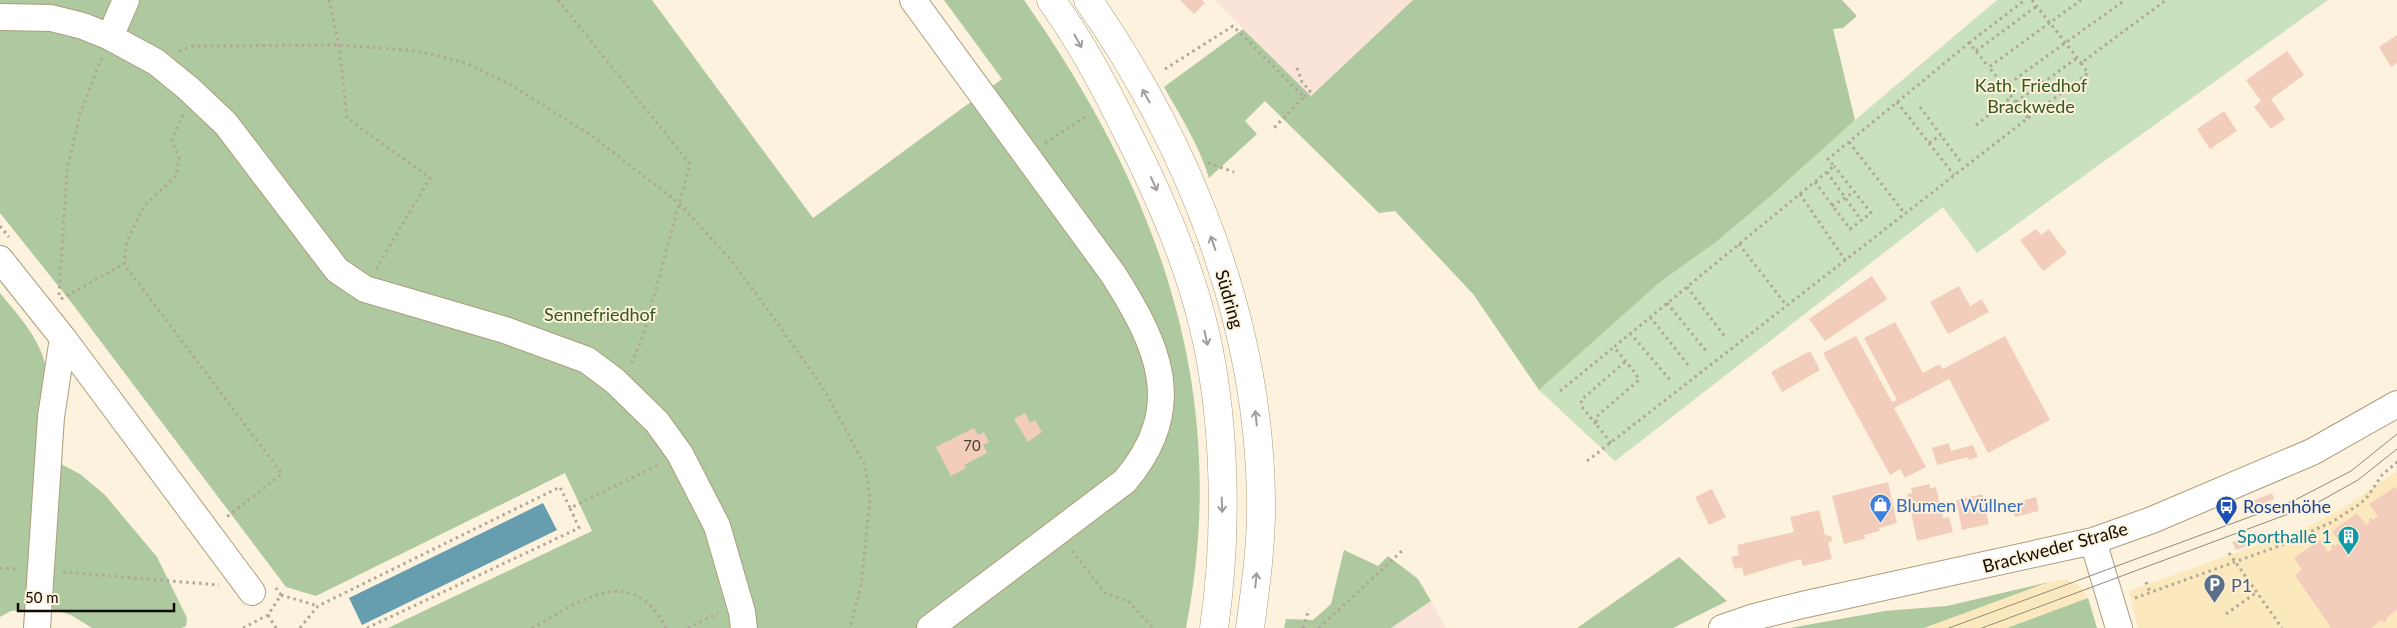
<svg xmlns="http://www.w3.org/2000/svg" width="2397" height="628" viewBox="0 0 2397 628" font-family="Lato,sans-serif">
	<rect width="100%" height="100%" fill="#fcf2dd"/>
	<path fill="#fae4d7" d="M1215 0H1413L1311 96Z
		M1431 601 1446 628H1391Z"/>
	<path fill="#fce8bd" d="M2397 471V628H2138L2129 591 2310 526 2346 506Z
		M2065 579 2081 586 2088 598 2007 628H1924L2049 582Z"/>
	<path fill="#cae1bd" d="M1997 0H2328L1977 253 1943 207 1615 461 1539 390 1659 283 1716 242 1772 195 1855 120Z"/>
	<path fill="#aec99f" d="M0 0H652L813 218 1002 79 944 0H1024C1159 193 1232 391 1186 628H388L592 531 565 473 316 596 286 587 71 302 0 213Z
		M1413 0H1842L1857 16 1843 28 1833 29 1855 120 1772 195 1716 242 1659 283 1539 390 1473 294 1395 211 1379 213 1265 101 1245 121 1257 134 1209 178C1199 145 1181 117 1164 87L1243 29 1311 96Z
		M0 293C18 315 37 335 45 363L38 452 80 474 105 495 157 557 187 618 186 626 181 628H92L71 615 48 608 11 611 0 617Z
		M1344 550 1378 566 1388 556 1418 579 1431 601 1391 628H1284L1286 619 1313 620 1331 604Z
		M1679 557 1727 601 1673 628H1577Z
		M2049 582 1924 628H1790L1885 611 1947 606Z
		M2088 598 2097 628H2007Z"/>
	<path fill="#679eaf" d="M543 503 557 530 362 625 349 598Z"/>
	<path fill="#f3cdbb" d="M1180 0H1202L1205 3 1194 14Z
		M2397 35V63L2391 67 2379 47Z
		M2287 51 2304 75 2271 99 2285 119 2271 129 2254 107 2261 101 2246 80Z
		M2224 111 2237 131 2210 149 2197 129Z
		M2036 229 2041 235 2049 229 2067 253 2043 271 2020 240Z
		M1872 276 1887 299 1825 341 1809 319Z
		M1959 286 1970 306 1982 299 1989 312 1948 334 1930 302Z
		M1895 322 1923 373 1939 364 1943 369 2005 336 2050 420 1988 453 1949 379 1894 408 1926 467 1905 478 1900 469 1890 475 1823 353 1856 336 1892 402 1897 400 1864 338Z
		M1810 351 1820 370 1782 392 1771 372Z
		M1025 413 1030 423 1035 420 1042 432 1028 442 1014 419Z
		M974 428 978 435 984 432 989 442 983 445 987 453 964 465 966 468 951 476 936 447Z
		M1949 443 1951 451 1973 445 1978 457 1969 460 1968 457 1937 465 1932 448Z
		M1888 482 1897 523 1879 528 1880 531 1864 535 1865 539 1844 544 1832 496Z
		M1930 484V488L1936 487 1943 518 1949 517 1953 532 1917 541 1907 494 1912 493 1911 488Z
		M2395 487 2397 489V610L2386 618 2387 620 2384 623 2382 620 2371 628H2331L2295 575 2302 570 2294 558 2320 540 2328 552 2332 549 2331 546 2334 544 2335 546 2340 543 2332 531 2357 513 2366 525 2370 522 2369 519 2371 517 2373 520 2378 516 2369 504Z
		M1712 489 1726 517 1709 525 1695 497Z
		M2272 493 2274 499 2247 510 2245 504Z
		M1982 494 1989 524 1962 530 1956 500Z
		M2036 497 2039 511 2015 517 2011 504Z
		M1819 510 1825 535 1831 536 1832 541 1828 543 1832 559 1803 566 1801 559 1744 576 1742 567 1735 569 1731 557 1739 555 1737 545 1794 532 1790 517Z
		M2261 532 2264 540 2236 550 2232 542Z"/>
	<g fill="none" stroke-linecap="round" stroke-linejoin="round">
		<defs>
			<path id="minor" d="M913 0 1113 274C1158 345 1188 407 1125 481L930 628
				M0 17 51 18 83 26 110 37 156 62 188 88 226 124 337 270 365 289 505 330 587 360 615 381 657 422 680 454 717 526 742 612 744 628
				M110 37 126 0
				M0 259 63 338 252 592
				M2093 541 2119 628
				M37 628 51 417 63 338
				M1722 628 1754 617 1802 605 2093 541 2152 520 2312 452 2397 404"/>
			<path id="major" d="M1051 0C1079 39 1102 81 1123 124 1155 186 1185 252 1202 320 1226 414 1228 532 1214 628
				M1088 0C1189 145 1258 319 1261 496 1262 540 1256 584 1250 628"/>
		</defs>
		<use href="#minor" stroke="#ac9d7b" stroke-width="28"/>
		<use href="#major" stroke="#ac9d7b" stroke-width="29"/>
		<path stroke="#b0a896" stroke-width="3" stroke-dasharray="2.5 4" stroke-linecap="butt" d="M329 0 339 45 347 118 430 178 376 269
			M558 0 690 164 643 336 631 365
			M2032 0 2081 63
			M1969 43 2025 0
			M179 51 193 46 339 45 418 51 466 63 511 85 592 136 679 203 731 260 776 321 825 391 865 466 870 499 861 586 850 628
			M1976 51 2037 6
			M1297 68 1302 82 1310 91 1304 97
			M1165 69 1233 26 1304 97 1273 129
			M2004 87 2125 0
			M1897 102 1954 175
			M2016 102 2077 58
			M1920 107 1960 161
			M183 115 178 125 172 141 179 158 176 176 144 206 127 241 124 264 282 474 224 519
			M2028 118 2088 73 2081 63 2166 0
			M1976 125 2012 97
			M1849 142 1905 214
			M1045 143 1088 115
			M1929 143 1941 135
			M1208 163 1234 172
			M1827 172 1861 220
			M1815 182 1850 229 1871 213 1834 166
			M1800 194 1845 260
			M1832 206 1854 192
			M0 226 9 237
			M1739 244 1787 306
			M1687 287 1726 338
			M59 295 67 170 80 114 102 57
			M61 299 124 264
			M1667 303 1707 352
			M1650 317 1689 366
			M1630 333 1670 380
			M1560 391 1614 347
			M1596 424 1582 407 1581 400 1626 361
			M1611 443 1596 424V417L1639 380 1636 374 1614 347 1834 166 1828 159 1969 43 1989 67
			M1587 461 2028 118 1989 67 2081 0
			M2275 536 2279 546
			M1072 551 1105 593 1129 602 1153 628
			M2229 553 2282 628
			M0 568 19 569
			M63 572 219 585
			M2146 582 2150 592
			M281 595 318 606
			M2135 598 2279 546 2332 522 2360 504 2368 496 2382 475 2397 462
			M2226 614 2257 592
			M268 615 276 628
			M243 628 268 615 281 595 276 588
			M300 628 318 606 560 487 570 508
			M367 628 579 528 570 508 660 464
			M532 628C579 603 631 560 666 628
			M688 628 718 613
			M1303 628 1309 609
			M1319 628 1404 549"/>
		<use href="#minor" stroke="#fff" stroke-width="26"/>
		<use href="#major" stroke="#fff" stroke-width="28"/>
		<path stroke="#918a7a" stroke-width="1" d="M1949 628 2293 501 2351 471 2397 434
			M1982 628 2315 504 2358 480 2397 449"/>
	</g>
	<defs><path id="oneway-shaft" d="M-6 0H5M1.5-3L5.5 0L1.5 3" fill="none" stroke-width="1.6" stroke-linecap="round" stroke-linejoin="round" transform="scale(1.25)"/></defs>
	<g stroke="#a09e9a">
		<use href="#oneway-shaft" transform="translate(1078 41) rotate(61)"/>
		<use href="#oneway-shaft" transform="translate(1146 96) rotate(-119)"/>
		<use href="#oneway-shaft" transform="translate(1154 184) rotate(66)"/>
		<use href="#oneway-shaft" transform="translate(1213 243) rotate(-109)"/>
		<use href="#oneway-shaft" transform="translate(1206 338) rotate(78)"/>
		<use href="#oneway-shaft" transform="translate(1256 418) rotate(-96)"/>
		<use href="#oneway-shaft" transform="translate(1222 505) rotate(88)"/>
		<use href="#oneway-shaft" transform="translate(1256 580) rotate(-84)"/>
	</g>
	<defs>
		<symbol id="shop-pin" viewBox="-11 -11 22 30"><path d="M0 17L-7.5 6A9.5 9.5 0 1 1 7.5 6Z" fill="#3f7fe0" stroke="#fcf2dd"/><path d="M-5-2.5h2.3a2.7 3.5 0 0 1 5.4 0H5L5.5 6h-11ZM-1.5-2.5h3a1.5 2.3 0 0 0-3 0Z" fill="#fff"/></symbol>
		<symbol id="bus-pin" viewBox="-11 -11 22 30"><path d="M0 17L-7.5 6A9.5 9.5 0 1 1 7.5 6Z" fill="#1a4fb4" stroke="#fcf2dd"/><path d="M-5-6H5V4H4V6H2V4H-2V6H-4V4H-5ZM-3.5-4V0h7V-4ZM-3.5 1.2v1.5H-2V1.2ZM2 1.2v1.5H3.5V1.2Z" fill="#fff"/></symbol>
		<symbol id="building-pin" viewBox="-11 -11 22 30"><path d="M0 17L-7.5 6A9.5 9.5 0 1 1 7.5 6Z" fill="#0f9aa8" stroke="#fcf2dd"/><path d="M-4-6H4V6H1V3H-1V6H-4ZM-2.5-4.3h1.7v1.8h-1.7ZM.8-4.3h1.7v1.8H.8ZM-2.5-1h1.7V.8h-1.7ZM.8-1h1.7V.8H.8Z" fill="#fff"/></symbol>
		<symbol id="parking-pin" viewBox="-11 -11 22 30"><path d="M0 17L-7.5 6A9.5 9.5 0 1 1 7.5 6Z" fill="#5c6f8a" stroke="#fcf2dd"/><path d="M-3.5-5.5H1a3.5 3.5 0 0 1 0 7H-1V5.5H-3.5ZM-1-3.4V-.6H.8a1.4 1.4 0 0 0 0-2.8Z" fill="#fff"/></symbol>
	</defs>
	<g fill-rule="evenodd">
		<use href="#shop-pin" x="1868" y="492" width="25" height="34"/>
		<use href="#bus-pin" x="2214" y="494" width="25" height="34"/>
		<use href="#building-pin" x="2336" y="524" width="25" height="34"/>
		<use href="#parking-pin" x="2202" y="572" width="25" height="34"/>
	</g>
	<g text-anchor="middle" dominant-baseline="central" stroke-width="4" stroke-linejoin="round" paint-order="stroke">
		<g font-size="15" fill="#4a3c30">
			<text x="972" y="445">70</text>
		</g>
		<g font-size="18" fill="#36571e" stroke="#fcf2dd">
			<text x="2031" y="85">Kath. Friedhof<tspan x="2031" dy="21">Brackwede</tspan></text>
			<text x="600" y="314">Sennefriedhof</text>
		</g>
		<g font-size="18" fill="#110c02" stroke="#fcf2dd">
			<text transform="translate(1230 299) rotate(74)">Südring</text>
			<text transform="translate(2055 547) rotate(-15)">Brackweder Straße</text>
		</g>
		<g font-size="18" fill="#366cbe" stroke="#fcf2dd" text-anchor="start">
			<text x="1896" y="505">Blumen Wüllner</text>
		</g>
		<g font-size="18" fill="#164399" stroke="#fcf2dd" text-anchor="start">
			<text x="2243" y="506">Rosenhöhe</text>
		</g>
		<g font-size="18" fill="#0d838f" stroke="#fcf2dd" text-anchor="end">
			<text x="2332" y="536">Sporthalle 1</text>
		</g>
		<g font-size="18" fill="#4e5e75" stroke="#fcf2dd" text-anchor="start">
			<text x="2231" y="585">P1</text>
		</g>
	</g>
	<path d="M18 603v8h156v-8" fill="none" stroke="#110c02" stroke-width="2.5"/>
	<text x="25" y="603" font-size="15" fill="#110c02" stroke="#fcf2dd" stroke-width="4" paint-order="stroke">50 m</text>
</svg>
